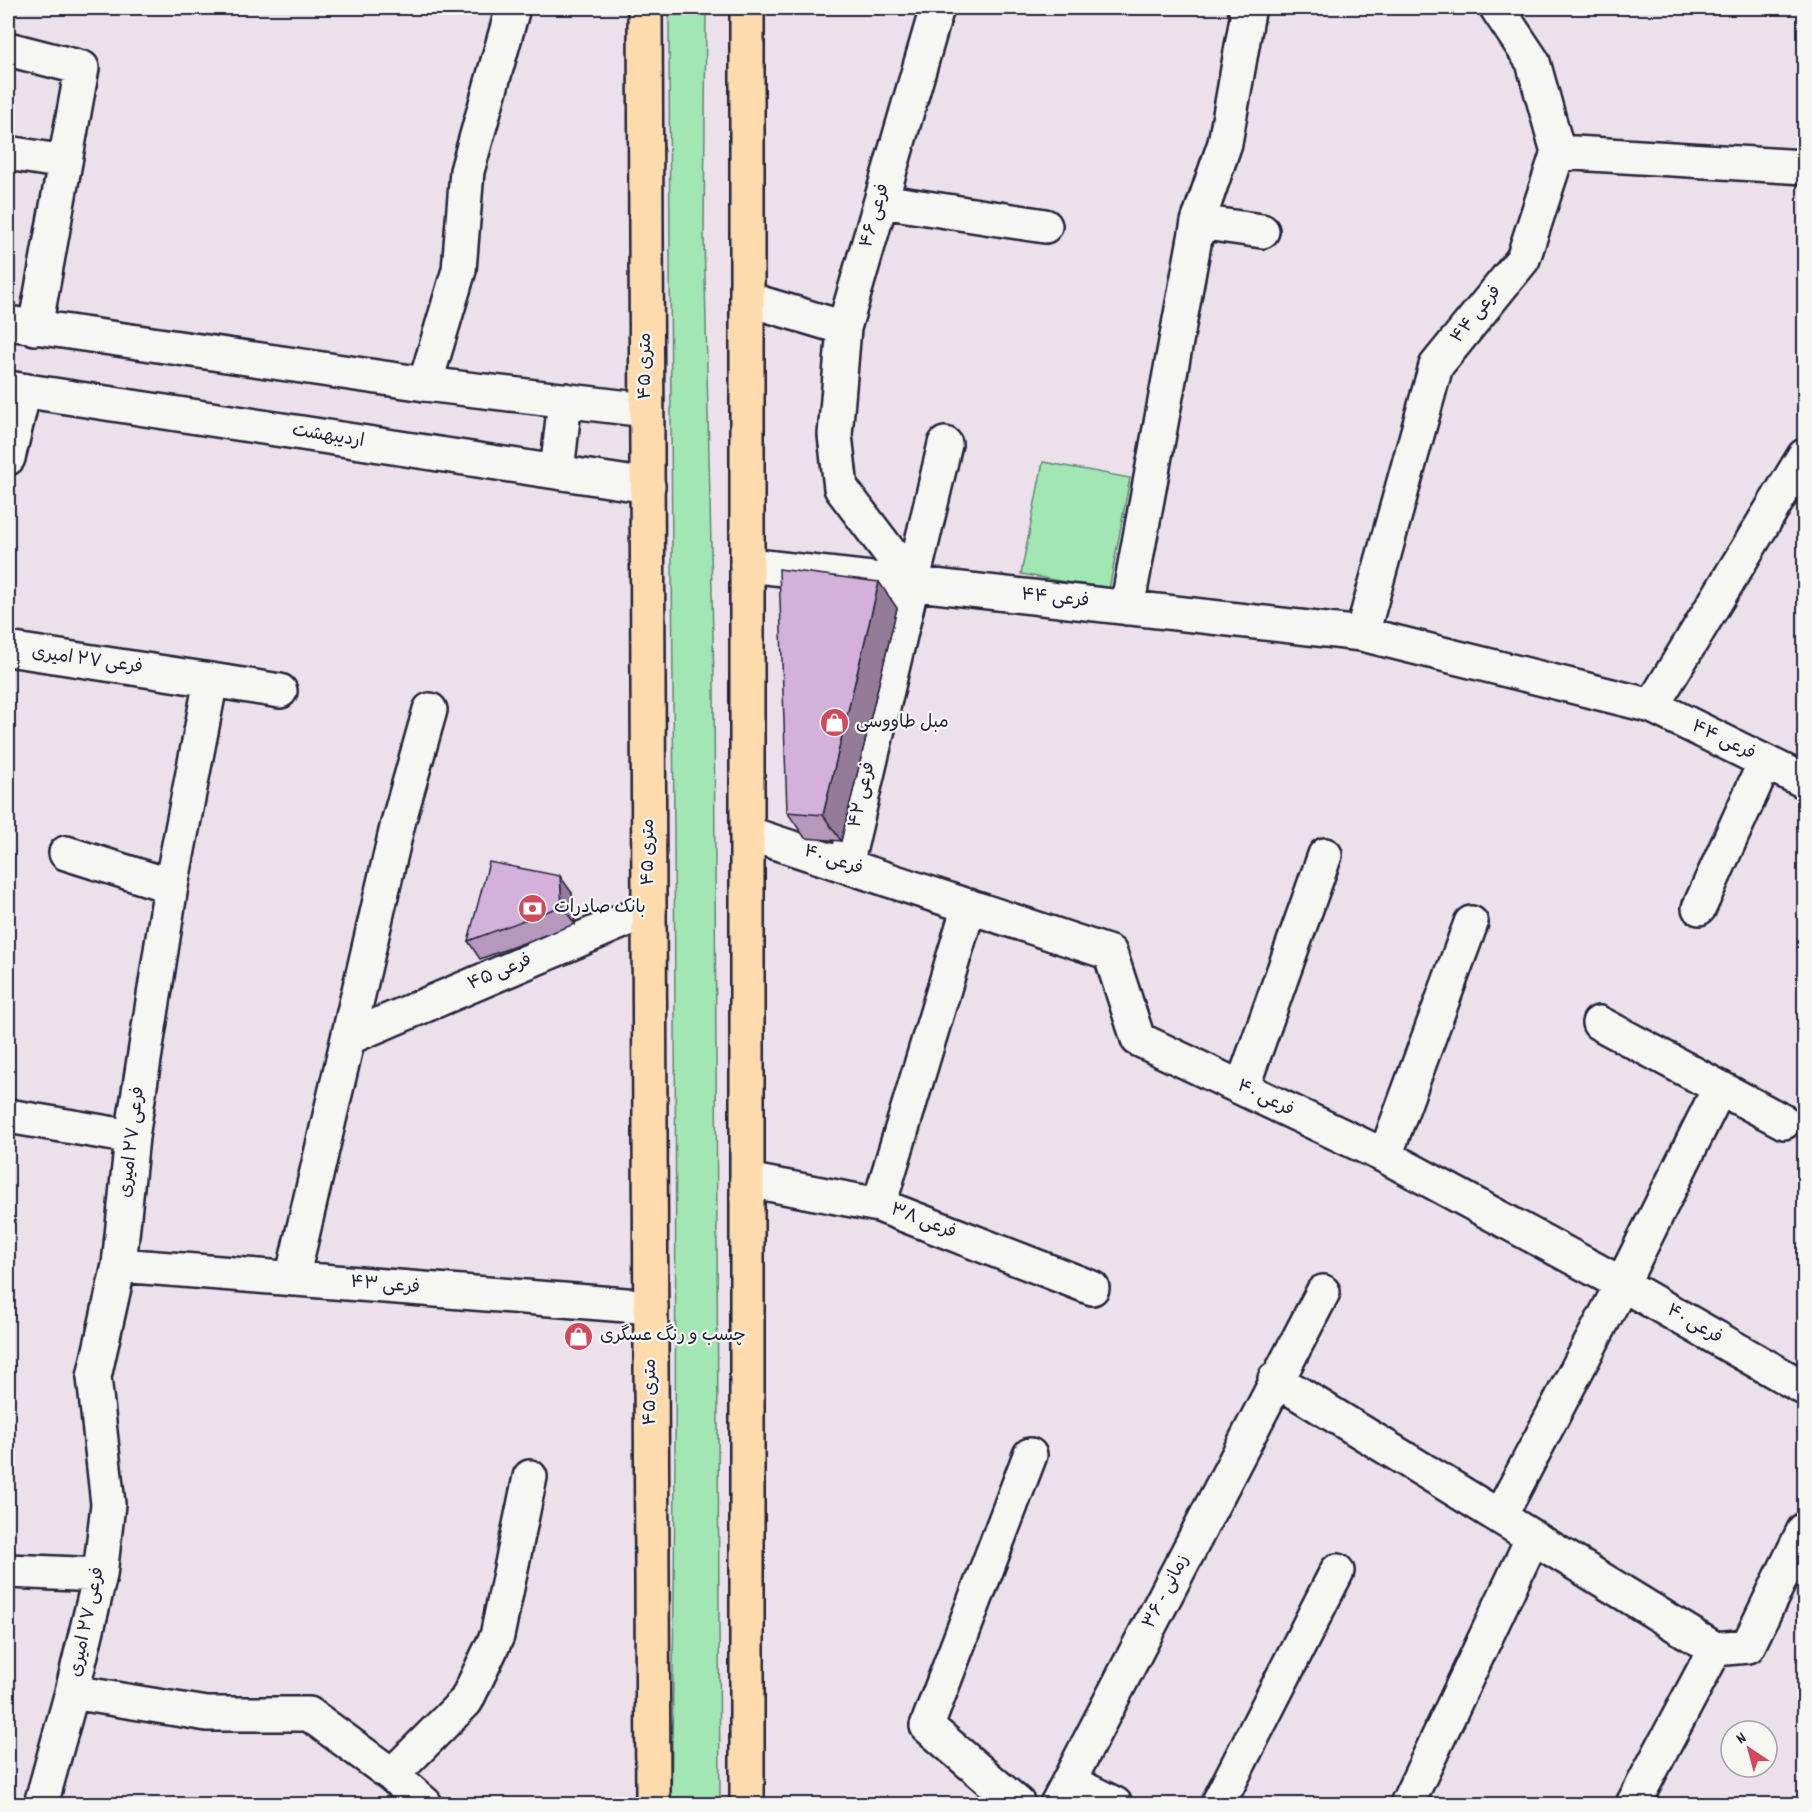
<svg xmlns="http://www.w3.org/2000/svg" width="1812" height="1812" viewBox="0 0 1812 1812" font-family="Dekko,'Playpen Sans Arabic',sans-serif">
	<rect width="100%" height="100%" fill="#ece1eb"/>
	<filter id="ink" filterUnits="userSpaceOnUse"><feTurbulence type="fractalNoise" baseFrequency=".0167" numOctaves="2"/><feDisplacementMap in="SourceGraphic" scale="12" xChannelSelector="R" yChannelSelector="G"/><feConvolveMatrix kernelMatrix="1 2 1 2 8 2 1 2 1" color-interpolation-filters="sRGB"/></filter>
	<g filter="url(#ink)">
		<path fill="#a2e7b3" stroke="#628477" stroke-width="1.5" d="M669 8H706L704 234 714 682 720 1804H671C682 1206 670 606 669 8Z
			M1043 462 1130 478 1109 590 1021 574Z"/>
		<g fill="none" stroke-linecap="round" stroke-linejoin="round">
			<defs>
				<path id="street" d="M8 49 82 68 35 328
					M1558 152 1804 167
					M8 153 65 162
					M881 201 1045 226
					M1198 222 1262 231
					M747 299 844 328 937 8
					M844 328 835 435 841 488 913 583
					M425 384 459 270 467 171 513 8
					M8 458 24 391
					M747 565 1362 634 1652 706 1804 781
					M1127 608 1198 222 1225 143 1248 12 1245 8
					M1362 634 1436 366 1523 259 1558 152 1533 62 1497 8
					M8 649 211 680 171 886 132 1137 119 1265 94 1377 108 1504 100 1575 72 1692 41 1804
					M211 680 280 691
					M1652 706 1804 456
					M747 833 1110 953 1138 1039 1385 1156 1622 1284 1804 1388
					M66 853 171 886
					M846 865 945 444
					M1699 908 1765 762
					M1599 1023 1784 1122
					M350 1037 649 910
					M1242 1088 1325 855
					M8 1116 132 1137
					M1385 1156 1471 923
					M747 1180 879 1205 1092 1288
					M879 1205 969 906
					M119 1265 651 1307
					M292 1279 398 823 430 710
					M1275 1379 1715 1649 1748 1646 1804 1530
					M1500 1516 1622 1284 1719 1089
					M8 1571 100 1575
					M72 1692 207 1714H309L392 1775 425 1804
					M392 1775 466 1701 497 1636 530 1477
					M1070 1782 1115 1804
					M1018 1804 927 1726 1030 1455
					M1057 1804 1323 1292
					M1218 1804 1337 1571
					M1407 1804 1533 1537
					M1633 1804 1715 1649"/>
				<path id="secondary" d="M8 323 425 384 646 410
					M8 388 648 486
					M557 472 565 400"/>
				<path id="primary" d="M645 8 653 1804
					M747 8V1804"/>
			</defs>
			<use href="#street" stroke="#22223b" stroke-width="38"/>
			<use href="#secondary" stroke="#22223b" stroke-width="38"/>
			<use href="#primary" stroke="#22223b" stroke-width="38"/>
			<use href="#street" stroke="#f6f6f2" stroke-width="33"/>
			<use href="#secondary" stroke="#f6f6f2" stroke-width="33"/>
			<use href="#primary" stroke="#fedbac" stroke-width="33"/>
		</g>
		<path fill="#b598bc" stroke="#22223b" stroke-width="1.5" d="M897 608 841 841 805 838 787 812Z
			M572 893 575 924 480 959 468 941Z"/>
		<path fill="#947c99" stroke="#22223b" stroke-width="1.5" d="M879 582 897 608 841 841 823 815Z
			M560 876 572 893 575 924 562 906Z"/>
		<path fill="#d3b1db" stroke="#22223b" stroke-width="1.5" d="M779 569 879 582 823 815 787 812Z
			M489 862 560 876 562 906 468 941Z"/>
	</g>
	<defs>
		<symbol id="shop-disc" viewBox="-11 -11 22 22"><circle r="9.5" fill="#d1495b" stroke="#f6f6f2"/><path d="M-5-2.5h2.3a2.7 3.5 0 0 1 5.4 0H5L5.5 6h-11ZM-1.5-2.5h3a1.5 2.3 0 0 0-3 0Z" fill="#fff"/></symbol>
		<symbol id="bank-disc" viewBox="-11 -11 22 22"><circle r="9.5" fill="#d1495b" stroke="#f6f6f2"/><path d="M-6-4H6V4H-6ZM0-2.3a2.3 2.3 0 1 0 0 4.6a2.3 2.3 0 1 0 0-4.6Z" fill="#fff"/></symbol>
	</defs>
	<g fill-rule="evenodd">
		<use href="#shop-disc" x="818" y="706" width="33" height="33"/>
		<use href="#bank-disc" x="516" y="892" width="33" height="33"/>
		<use href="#shop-disc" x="562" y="1320" width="33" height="33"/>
	</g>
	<g text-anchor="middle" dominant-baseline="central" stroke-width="4.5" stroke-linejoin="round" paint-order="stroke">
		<g font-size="18" fill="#22223b" stroke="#f6f6f2">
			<text transform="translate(876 216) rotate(-74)">فرعی ۴۶</text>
			<text transform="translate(1477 315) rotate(-51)">فرعی ۴۴</text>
			<text transform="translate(646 366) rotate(-90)">۴۵ متری</text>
			<text transform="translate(328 437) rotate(9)">اردیبهشت</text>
			<text transform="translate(1055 599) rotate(6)">فرعی ۴۴</text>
			<text transform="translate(87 661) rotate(8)">فرعی ۲۷ امیری</text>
			<text transform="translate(1723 741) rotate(26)">فرعی ۴۴</text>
			<text transform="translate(863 795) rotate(-77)">فرعی ۴۲</text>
			<text transform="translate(649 852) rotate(-90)">۴۵ متری</text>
			<text transform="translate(833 861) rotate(18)">فرعی ۴۰</text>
			<text transform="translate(500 973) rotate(-23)">فرعی ۴۵</text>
			<text transform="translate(1265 1099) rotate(26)">فرعی ۴۰</text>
			<text transform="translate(133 1142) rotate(-83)">فرعی ۲۷ امیری</text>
			<text transform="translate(923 1222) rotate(21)">فرعی ۳۸</text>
			<text transform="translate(385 1286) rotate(5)">فرعی ۴۳</text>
			<text transform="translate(1694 1325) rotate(30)">فرعی ۴۰</text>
			<text transform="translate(651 1392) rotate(-90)">۴۵ متری</text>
			<text transform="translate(1167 1592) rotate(-63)">۳۶ - زمانی</text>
			<text transform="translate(88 1622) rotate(-78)">فرعی ۲۷ امیری</text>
		</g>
		<g font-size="18" fill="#22223b" stroke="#f6f6f2" text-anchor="start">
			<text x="856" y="723">مبل طاووسی</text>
			<text x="554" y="908">بانک صادرات</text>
			<text x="600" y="1336">چسب و رنگ عسگری</text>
		</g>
	</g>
	<rect width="1812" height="1812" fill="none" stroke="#f6f6f2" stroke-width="30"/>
	<rect x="15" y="15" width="1782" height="1782" fill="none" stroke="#22223b" stroke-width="2" filter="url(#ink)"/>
	<g transform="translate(1749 1749) rotate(324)"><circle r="28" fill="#f6f6f2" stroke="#a1a1a9" stroke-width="1.5"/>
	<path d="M0-4.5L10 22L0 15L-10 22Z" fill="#d1495b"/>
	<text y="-9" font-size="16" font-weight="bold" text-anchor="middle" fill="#22223b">N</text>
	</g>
</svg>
